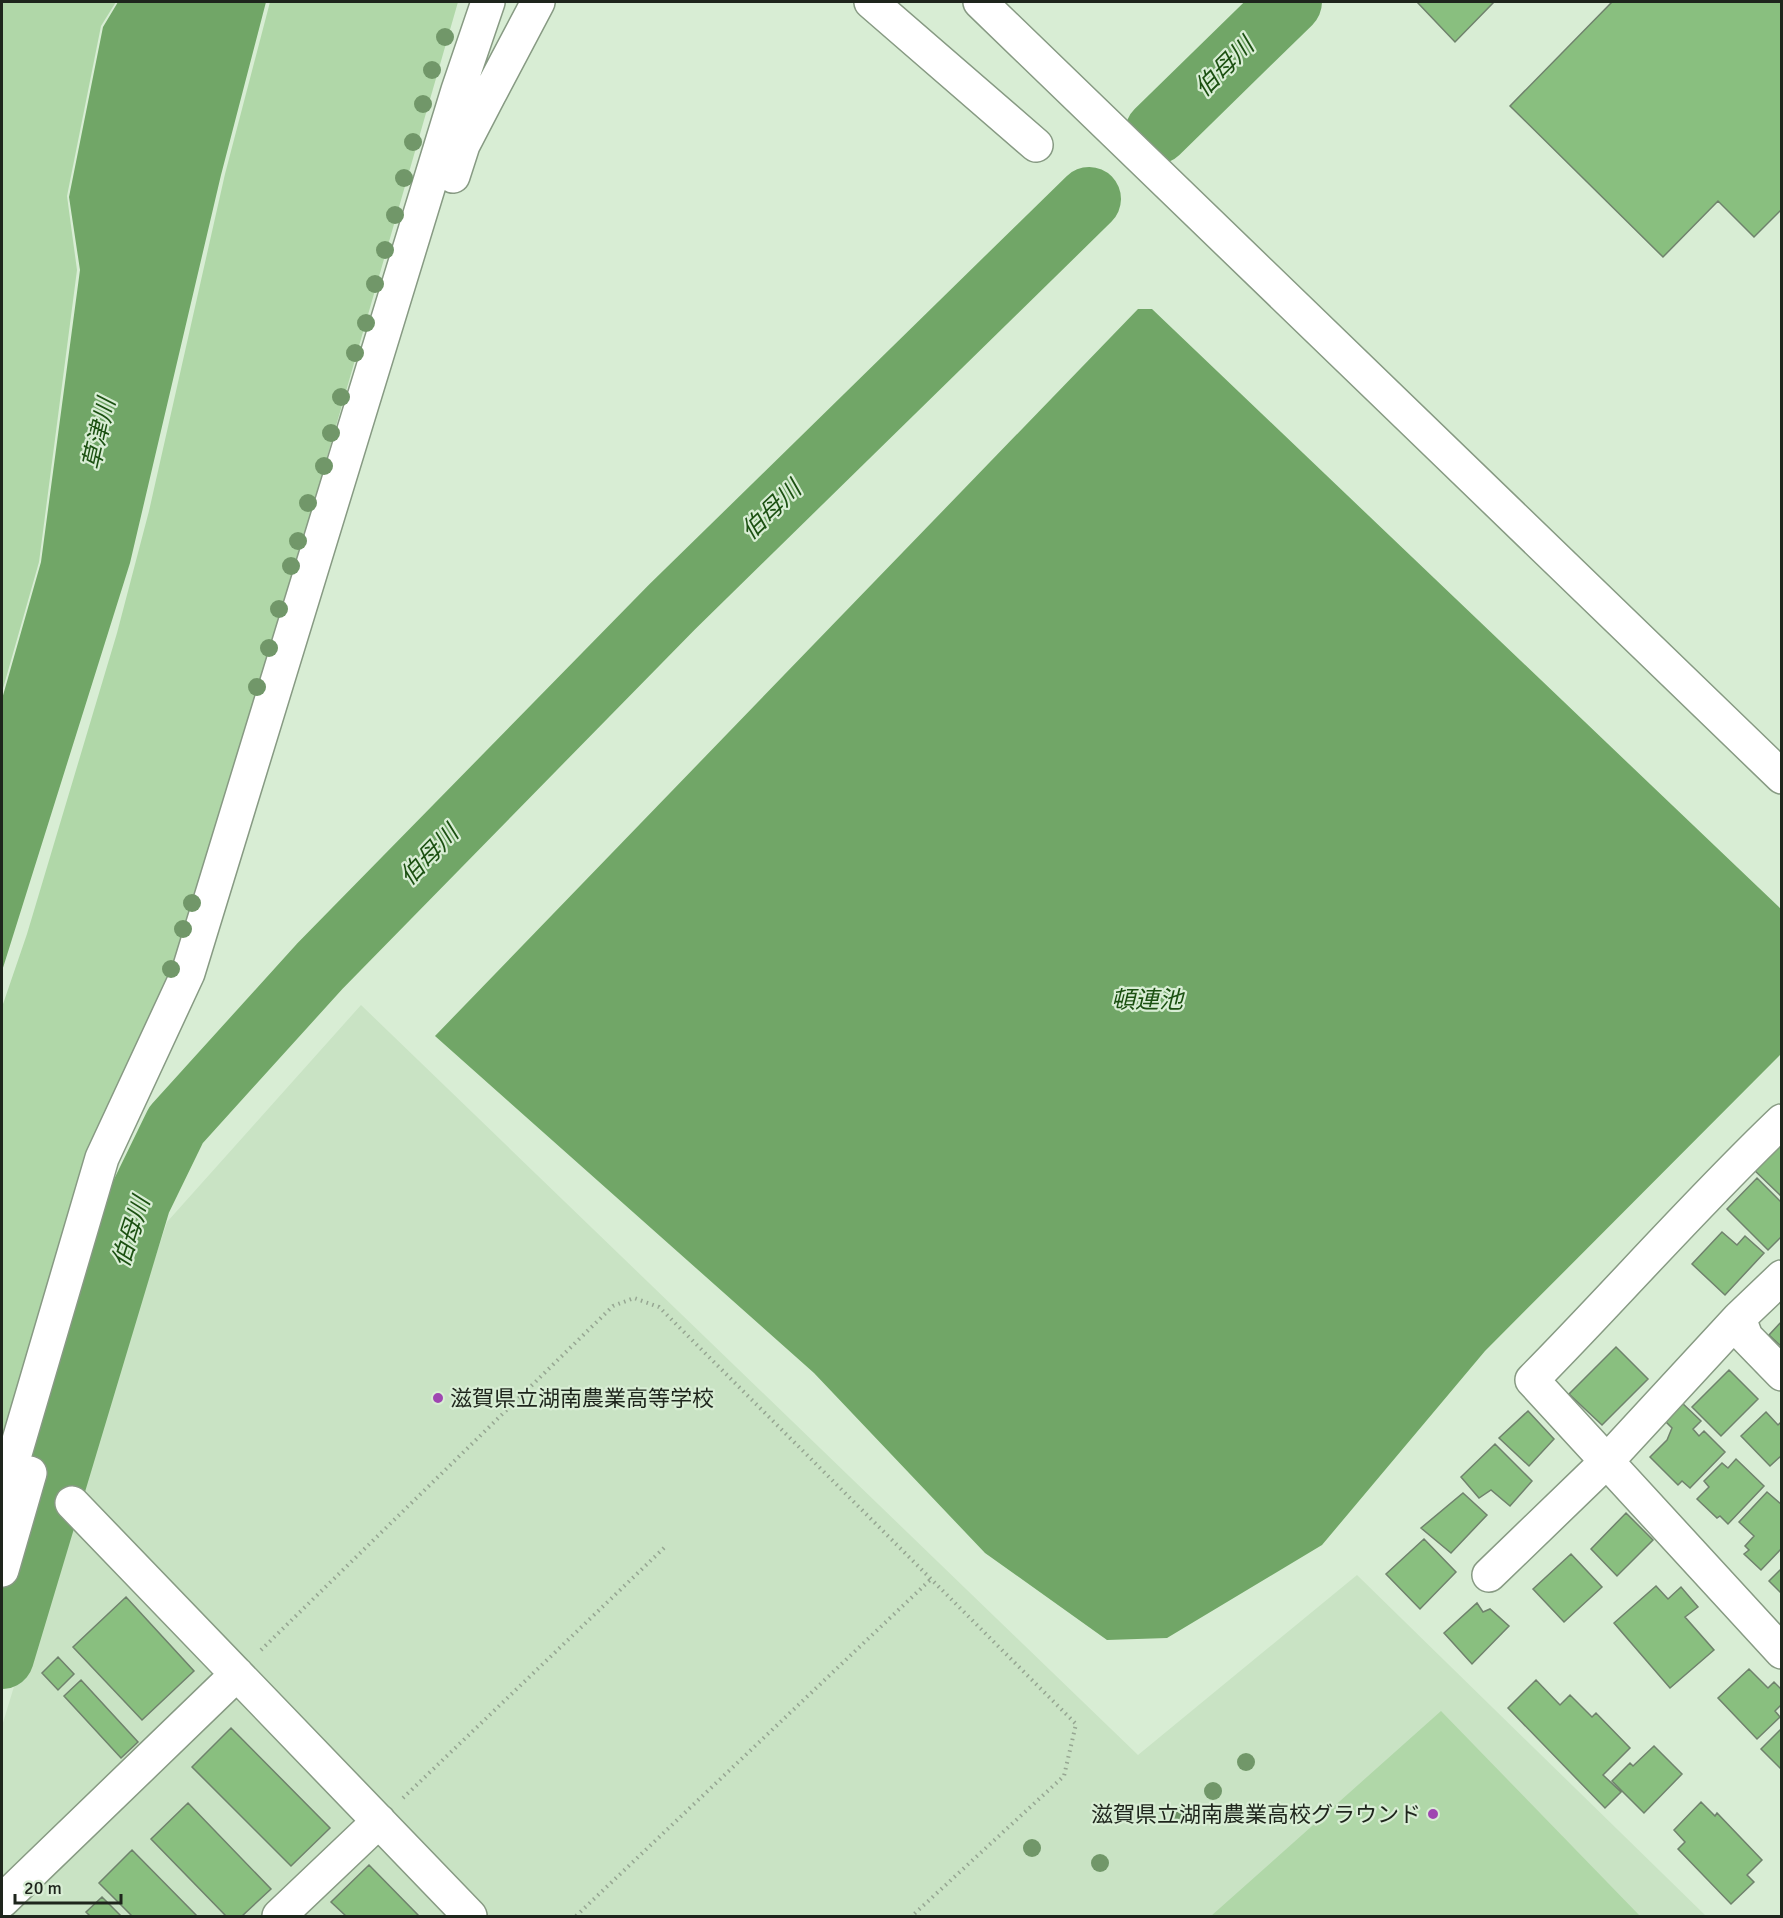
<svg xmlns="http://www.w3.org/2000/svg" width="1783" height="1918" viewBox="0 0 1783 1918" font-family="Signika,'Noto Sans JP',sans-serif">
	<rect width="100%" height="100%" fill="#d8edd4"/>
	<path fill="#c9e3c4" d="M361 1005 1138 1755 1357 1575 1706 1916H2V1726L36 1614 167 1222Z"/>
	<path fill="#b0d7a8" d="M2 2H116L101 26 67 196 77 270 39 562 2 692Z
		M270 2H458L180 968 2 1478V1007L27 934 117 633 149 511 225 174Z
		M1441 1711 1640 1916H1211Z"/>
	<path fill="#71a667" d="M118 2H266L221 175 130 563 2 971V699L41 562 80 270 69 197 103 27Z
		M1138 309H1152L1781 909 1782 1053 1485 1351 1322 1545 1167 1638 1107 1640 985 1553 814 1373 435 1036Z"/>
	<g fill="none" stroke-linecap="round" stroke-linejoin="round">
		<path stroke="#71a667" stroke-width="64" d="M1157 132 1290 2
			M2 1657 139 1201 176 1125 320 966 672 607 1089 199"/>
	</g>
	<path fill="#89bf7f" stroke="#6f826c" stroke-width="1.5" d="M1417 2H1494L1455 42Z
		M1612 2H1782V209L1754 237 1718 201 1663 257 1510 106Z
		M1782 1134V1197L1751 1167Z
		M1757 1178 1782 1203V1236L1768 1250 1727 1209Z
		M1722 1232 1737 1245 1745 1236 1764 1253 1725 1295 1692 1264Z
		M1782 1321V1347L1769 1335Z
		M1616 1347 1648 1379 1602 1425 1569 1394Z
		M1729 1370 1758 1399 1721 1436 1692 1407Z
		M1680 1401 1701 1421 1693 1429 1699 1436 1704 1431 1725 1452 1690 1488 1682 1481 1678 1485 1650 1457 1667 1440 1672 1428 1663 1419Z
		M1528 1411 1554 1439 1529 1466 1499 1438Z
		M1766 1412 1778 1425 1782 1421V1455L1770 1466 1741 1436Z
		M1495 1444 1532 1481 1510 1506 1491 1490 1479 1498 1461 1477Z
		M1736 1459 1764 1486 1728 1524 1720 1516 1717 1518 1697 1499 1709 1487 1704 1481 1722 1463 1728 1468Z
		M1767 1492 1782 1505V1548L1761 1570 1744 1554 1749 1550 1745 1546 1754 1536 1739 1522Z
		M1463 1493 1487 1515 1451 1553 1421 1528Z
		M1626 1513 1653 1540 1617 1576 1591 1549Z
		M1424 1539 1456 1572 1420 1609 1386 1574Z
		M1571 1554 1602 1587 1564 1622 1533 1589Z
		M1782 1568V1594L1769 1581Z
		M1656 1586 1668 1599 1681 1587 1698 1607 1685 1617 1714 1650 1670 1688 1614 1623Z
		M126 1597 194 1671 142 1720 73 1647Z
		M1477 1603 1483 1612 1490 1609 1509 1626 1472 1664 1444 1633Z
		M58 1657 74 1674 58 1690 42 1673Z
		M1749 1669 1768 1688 1774 1682 1782 1690V1704L1775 1711 1780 1717 1757 1739 1718 1698Z
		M81 1680 138 1742 121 1758 64 1696Z
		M1536 1680 1560 1705 1570 1695 1592 1717 1596 1713 1630 1748 1603 1775 1621 1792 1605 1808 1508 1708Z
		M231 1728 330 1828 291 1866 192 1767Z
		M1782 1728V1770L1761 1749Z
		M1654 1746 1682 1774 1644 1813 1612 1781 1630 1763 1633 1766Z
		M1701 1802 1715 1816 1717 1813 1762 1860 1747 1875 1754 1882 1731 1904 1678 1849 1685 1842 1674 1830Z
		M188 1803 271 1889 242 1916H226L151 1839Z
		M132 1850 197 1916H132L99 1883Z
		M369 1865 419 1916H346L331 1902Z
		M102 1897 121 1916H90L86 1912Z"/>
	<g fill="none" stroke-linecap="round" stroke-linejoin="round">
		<defs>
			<path id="minor" d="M871 2 1036 145
				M980 2 1782 777
				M469 91 490 93 538 2
				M453 176 463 145 490 93
				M1782 1121C1695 1204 1616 1295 1532 1380L1782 1652
				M1782 1277 1739 1318 1746 1337 1782 1374
				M2 1498 102 1158 188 973 458 90 488 2
				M72 1503 470 1916
				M2 1570 30 1473
				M1489 1575 1606 1462 1739 1318
				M2 1901 237 1674
				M279 1916 379 1821"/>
		</defs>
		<use href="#minor" stroke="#879a83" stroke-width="36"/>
		<path stroke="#96a692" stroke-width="4" stroke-dasharray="1.5 4.5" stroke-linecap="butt" d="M261 1650 613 1306 634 1298 659 1307 1076 1724 1064 1776 912 1916
			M403 1798 666 1546
			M576 1916 930 1580"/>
		<use href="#minor" stroke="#fff" stroke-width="33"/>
	</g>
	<g fill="#719769">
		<circle cx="445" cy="37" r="9"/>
		<circle cx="432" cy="70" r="9"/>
		<circle cx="423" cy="104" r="9"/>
		<circle cx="413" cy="142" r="9"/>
		<circle cx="404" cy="178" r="9"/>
		<circle cx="395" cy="215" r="9"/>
		<circle cx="385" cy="250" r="9"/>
		<circle cx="375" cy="284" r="9"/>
		<circle cx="366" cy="323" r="9"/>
		<circle cx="355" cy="353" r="9"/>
		<circle cx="341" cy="397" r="9"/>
		<circle cx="331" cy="433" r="9"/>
		<circle cx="324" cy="466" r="9"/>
		<circle cx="308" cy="503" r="9"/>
		<circle cx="298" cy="541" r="9"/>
		<circle cx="291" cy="566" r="9"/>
		<circle cx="279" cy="609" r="9"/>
		<circle cx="269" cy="648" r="9"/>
		<circle cx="257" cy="687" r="9"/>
		<circle cx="192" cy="903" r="9"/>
		<circle cx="183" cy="929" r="9"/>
		<circle cx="171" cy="969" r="9"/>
		<circle cx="1246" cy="1762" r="9"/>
		<circle cx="1213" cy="1791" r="9"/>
		<circle cx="1180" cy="1816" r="9"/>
		<circle cx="1032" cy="1848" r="9"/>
		<circle cx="1100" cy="1863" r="9"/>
	</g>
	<g fill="#9f46b1" stroke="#d8edd4" stroke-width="2">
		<circle cx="438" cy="1398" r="6"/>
		<circle cx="1433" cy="1814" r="6"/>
	</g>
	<g text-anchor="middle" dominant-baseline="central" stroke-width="4.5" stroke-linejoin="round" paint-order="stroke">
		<g font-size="22" fill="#1e251c" stroke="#d8edd4" text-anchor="start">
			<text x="450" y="1398">滋賀県立湖南農業高等学校</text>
			<text x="1421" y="1814" text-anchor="end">滋賀県立湖南農業高校グラウンド</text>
		</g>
		<g font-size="24" font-style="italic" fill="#1b5011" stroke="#d8edd4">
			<text transform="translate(1224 67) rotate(-45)">伯母川</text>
			<text transform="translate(99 434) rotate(-77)">草津川</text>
			<text transform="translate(771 510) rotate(-44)">伯母川</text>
			<text transform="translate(429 855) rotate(-46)">伯母川</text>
			<text x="1147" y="1000">頓連池</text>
			<text transform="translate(131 1232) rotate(-72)">伯母川</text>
		</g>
	</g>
	<rect width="1783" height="1918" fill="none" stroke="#1e251c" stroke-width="6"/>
	<path d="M15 1894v9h106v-9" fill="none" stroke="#1e251c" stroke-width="3"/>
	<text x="24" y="1894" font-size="18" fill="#1e251c" stroke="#d8edd4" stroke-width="4.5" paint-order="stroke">20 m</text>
</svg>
